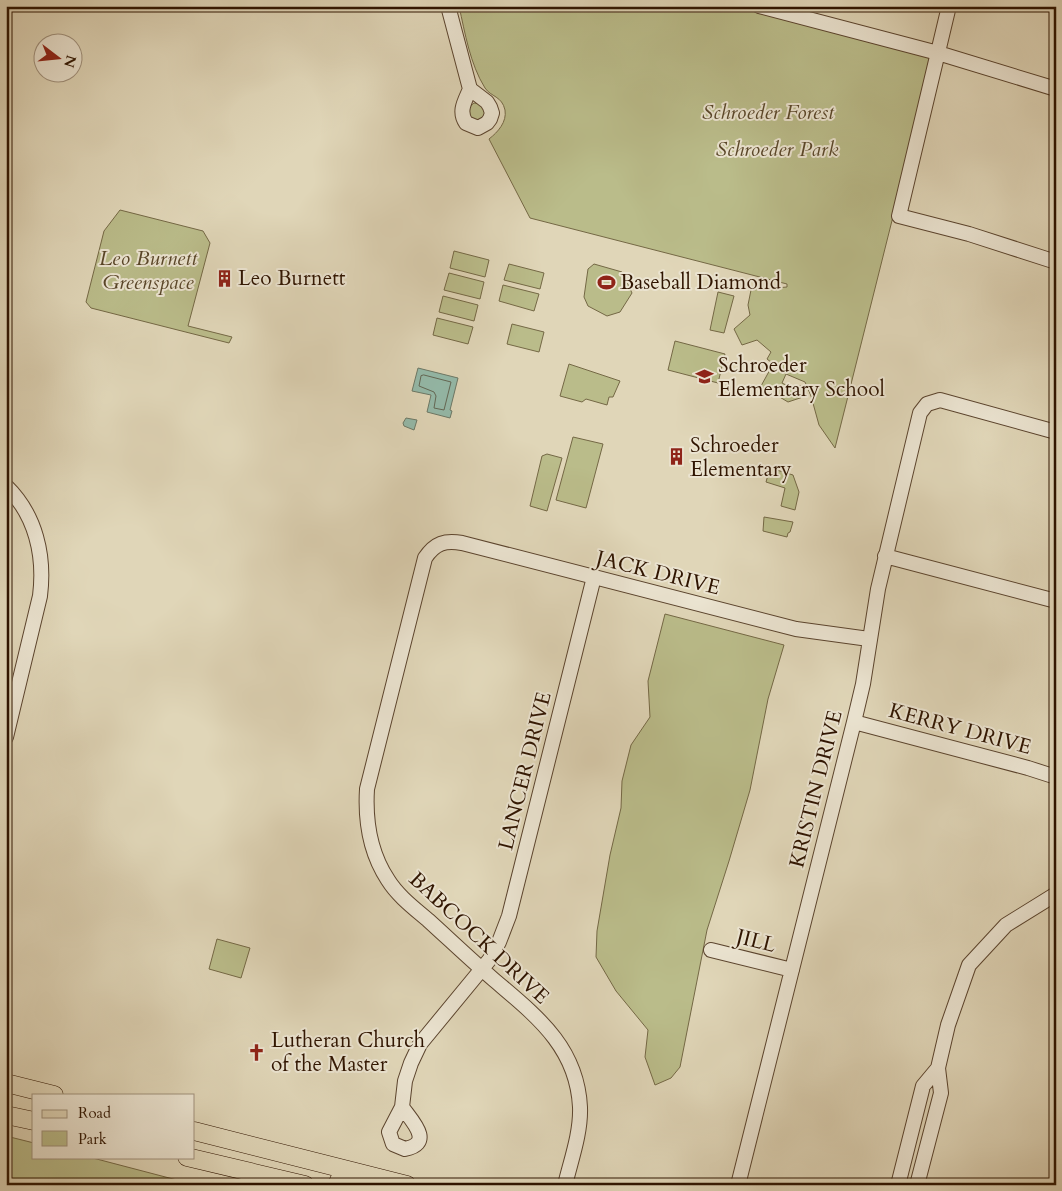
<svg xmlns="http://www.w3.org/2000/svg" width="1062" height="1191" viewBox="0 0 1062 1191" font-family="Cardo,serif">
	<rect width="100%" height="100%" fill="#e0d6b8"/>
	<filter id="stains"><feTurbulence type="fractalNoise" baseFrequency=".004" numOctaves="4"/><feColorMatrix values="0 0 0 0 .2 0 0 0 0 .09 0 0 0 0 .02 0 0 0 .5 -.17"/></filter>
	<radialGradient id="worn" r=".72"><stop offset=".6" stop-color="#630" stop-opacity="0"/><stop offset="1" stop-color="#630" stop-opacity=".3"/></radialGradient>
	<path fill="#babc8a" stroke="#746845" d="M459 6H733L928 55 932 61 835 448 819 425 811 396 805 382 786 374 782 383 792 388 804 385 806 396 788 402 761 386 772 366 785 373 767 359 771 352 757 340 742 345 734 329 750 315 748 305 751 290 787 287V284L530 218 489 139C498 132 507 122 505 110 502 96 491 97 485 88 470 64 465 33 459 6Z
		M474 103 481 104 486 114 479 122 469 118 468 108Z
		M120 210 203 231 210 243 188 326 232 337 229 343 91 308 86 302 104 231Z
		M454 251 489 260 485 277 450 268Z
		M509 264 544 273 540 289 504 280Z
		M594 264 622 272 632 293 620 312 607 316 588 306 584 297 588 269Z
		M449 273 484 282 480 299 444 290Z
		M503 285 539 294 534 311 499 301Z
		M718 292 734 296 724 333 710 330Z
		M443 296 478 305 474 321 439 312Z
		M437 318 473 327 468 344 433 335Z
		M512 324 544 332 539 352 507 344Z
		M675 341 725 354 718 383 668 370Z
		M569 364 620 381 613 397H609L607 405 586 399 582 402 560 396Z
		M573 437 603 444 586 508 556 500Z
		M547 454 562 458 547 511 530 506 542 456Z
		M770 468 793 475 799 492 795 510 781 506 785 488 766 482Z
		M764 517 793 522 790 532 788 533 787 537 763 531Z
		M665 614 784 645 768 699 750 790 729 861 707 930 680 1067 671 1078 655 1085 645 1057 648 1030 616 991 596 957 597 931 610 855 621 808 622 781 631 745 650 717 648 681Z
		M217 939 250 948 241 978 209 969Z
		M6 1136 34 1143V1157H89L196 1185H6Z"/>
	<path fill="#94baaa" stroke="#6c7866" d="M418 368 458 378 450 410 452 411 450 418 427 412 431 395 412 391Z
		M406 418 417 420 414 430 404 426 403 423Z"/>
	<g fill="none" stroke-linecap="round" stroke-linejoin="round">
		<path stroke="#626755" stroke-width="1" d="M424 375 451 382 444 410 434 408 436 396 434 392 419 386 421 376Z"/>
		<defs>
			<path id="minor" d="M448 6 470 89 487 102 490 107 492 113 490 119 487 123 478 128 466 123C458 111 465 101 470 89
				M759 6 938 53 1056 89
				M949 6 899 216 969 234 1056 262
				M6 486C36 515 45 556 40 596L6 737
				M885 556 1056 601
				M854 722 1028 768 1056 777
				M711 950 792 970
				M402 1107C411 1120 435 1143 405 1149L393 1144 389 1132 402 1107 405 1081 411 1063 420 1044 490 959 499 942 509 916 594 577
				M565 1185C571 1160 581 1133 580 1107 577 1046 535 1015 493 979 471 960 450 940 428 920 414 908 398 896 388 880 370 853 365 822 367 789L425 558C435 543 445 540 462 543L796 629 869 639
				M738 1185 854 722 863 684 878 589 920 413 927 404 940 400 1056 432
				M898 1185 923 1086 938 1068
				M917 1185 941 1093 938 1068 948 1025 969 965 1006 925 1056 894"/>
			<path id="major" d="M6 1083 54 1095
				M6 1115 34 1121
				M194 1131 407 1185
				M187 1157 305 1185
				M337 1185 342 1174 352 1171"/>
		</defs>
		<use href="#minor" stroke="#5b442e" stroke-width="16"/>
		<use href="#major" stroke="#2f1400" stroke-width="19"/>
		<use href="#minor" stroke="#ebe4d1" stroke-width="14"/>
		<use href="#major" stroke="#e0d6b8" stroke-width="18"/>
	</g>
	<defs>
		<symbol id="building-bare" viewBox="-9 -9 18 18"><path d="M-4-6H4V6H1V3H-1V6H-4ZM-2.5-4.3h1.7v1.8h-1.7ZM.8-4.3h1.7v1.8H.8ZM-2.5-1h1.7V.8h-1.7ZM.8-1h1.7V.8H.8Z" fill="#8f2418" stroke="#ebe4d1" stroke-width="2.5" paint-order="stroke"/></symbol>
		<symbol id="stadium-bare" viewBox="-9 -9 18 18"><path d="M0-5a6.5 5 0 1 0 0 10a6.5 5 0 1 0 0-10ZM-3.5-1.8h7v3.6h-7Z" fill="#8f2418" stroke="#ebe4d1" stroke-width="2.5" paint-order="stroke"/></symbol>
		<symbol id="school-bare" viewBox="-9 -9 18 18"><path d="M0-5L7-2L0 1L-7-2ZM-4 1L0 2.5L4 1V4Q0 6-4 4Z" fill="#8f2418" stroke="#ebe4d1" stroke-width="2.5" paint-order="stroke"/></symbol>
		<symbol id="church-bare" viewBox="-9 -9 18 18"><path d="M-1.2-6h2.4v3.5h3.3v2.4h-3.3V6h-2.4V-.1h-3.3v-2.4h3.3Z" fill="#8f2418" stroke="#ebe4d1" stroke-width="2.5" paint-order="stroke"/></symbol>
	</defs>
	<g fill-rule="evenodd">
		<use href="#building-bare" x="212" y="266" width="25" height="25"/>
		<use href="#stadium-bare" x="594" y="270" width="25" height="25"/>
		<use href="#school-bare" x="692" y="364" width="25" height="25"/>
		<use href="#building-bare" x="664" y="444" width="25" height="25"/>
		<use href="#church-bare" x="244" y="1040" width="25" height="25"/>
	</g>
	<g text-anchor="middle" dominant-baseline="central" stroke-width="4" stroke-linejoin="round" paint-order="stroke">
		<g font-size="21" font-style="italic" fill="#594629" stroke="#ebe4d1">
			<text x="768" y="112">Schroeder Forest</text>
			<text x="777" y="149">Schroeder Park</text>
			<text x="148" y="258">Leo Burnett<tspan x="148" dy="24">Greenspace</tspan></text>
		</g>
		<g font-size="21" fill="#2f1400" stroke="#ebe4d1" text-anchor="start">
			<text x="238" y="278">Leo Burnett</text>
			<text x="620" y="282">Baseball Diamond</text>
			<text x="718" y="365">Schroeder<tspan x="718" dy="24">Elementary School</tspan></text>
			<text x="690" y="445">Schroeder<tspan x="690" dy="24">Elementary</tspan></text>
			<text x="271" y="1040">Lutheran Church<tspan x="271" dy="24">of the Master</tspan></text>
		</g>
		<g font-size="21" fill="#2f1400" stroke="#ebe4d1">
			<text transform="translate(658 573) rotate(14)">JACK DRIVE</text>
			<text transform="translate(960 729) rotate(15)">KERRY DRIVE</text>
			<text transform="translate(525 771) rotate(-76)">LANCER DRIVE</text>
			<text transform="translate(816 789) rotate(-76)">KRISTIN DRIVE</text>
			<text transform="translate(479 938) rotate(43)">BABCOCK DRIVE</text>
			<text transform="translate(756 941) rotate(14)">JILL</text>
		</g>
	</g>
	<rect width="1062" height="1191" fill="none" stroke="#e0d6b8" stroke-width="25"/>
	<rect x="8" y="8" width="1047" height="1176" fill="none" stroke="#2f1400" stroke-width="2.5"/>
	<rect x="12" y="12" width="1037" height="1166" fill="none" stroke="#2f1400"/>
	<rect x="32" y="1094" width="162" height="65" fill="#ebe4d1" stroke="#a0917d"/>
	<rect x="42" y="1110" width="25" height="8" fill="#e0d6b8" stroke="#a0917d"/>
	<text x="78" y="1118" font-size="15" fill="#2f1400">Road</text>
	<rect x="42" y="1131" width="25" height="15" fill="#babc8a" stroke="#a0917d"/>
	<text x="78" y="1144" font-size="15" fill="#2f1400">Park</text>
	<g transform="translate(58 58) rotate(106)"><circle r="24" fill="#ebe4d1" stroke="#a0917d"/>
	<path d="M0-4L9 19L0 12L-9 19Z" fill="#8f2418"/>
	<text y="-8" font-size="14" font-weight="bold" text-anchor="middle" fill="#2f1400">N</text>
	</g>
	<rect width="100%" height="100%" filter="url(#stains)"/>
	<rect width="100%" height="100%" fill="url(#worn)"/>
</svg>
